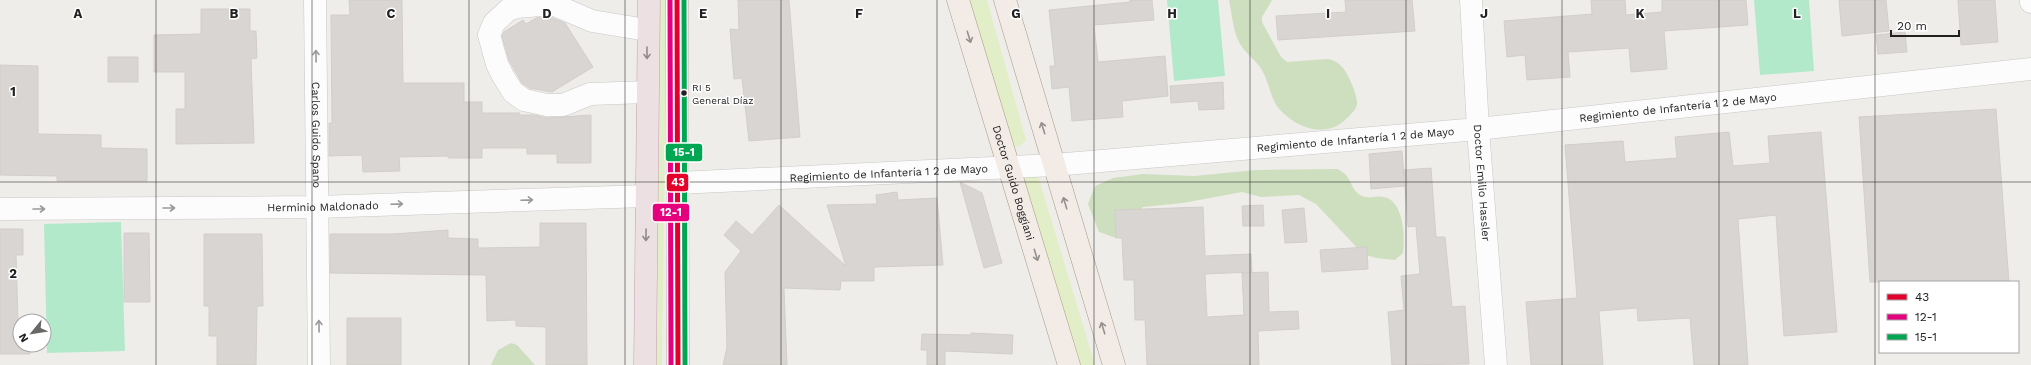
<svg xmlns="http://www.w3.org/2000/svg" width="2031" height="365" viewBox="0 0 2031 365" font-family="'Work Sans',sans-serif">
	<rect width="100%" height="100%" fill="#efedea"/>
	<path fill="#e1eec7" d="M659 0H667L662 365H654Z
		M966 0H987L1026 140 1020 146 1014 147Z
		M1036 176 1039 179 1095 365H1074L1020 181 1024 177Z"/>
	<path fill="#cddfbe" d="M1229 0H1272L1262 17V22L1281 57 1287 62 1327 59C1339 60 1345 69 1350 80 1353 87 1357 96 1357 103 1357 109 1351 114 1347 118 1328 138 1301 130 1283 113 1270 101 1270 84 1262 70 1256 60 1246 54 1240 44 1233 32 1232 14 1229 0Z
		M1338 169C1340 171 1343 172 1345 174 1352 181 1352 192 1362 196 1368 199 1377 195 1384 197 1404 201 1405 237 1403 253L1395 260 1376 258 1363 254 1316 204 1299 195 1261 197 1242 192 1183 203 1143 207 1137 214 1122 238H1116L1099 232 1088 204 1095 186 1113 178 1143 174 1194 176 1256 170Z
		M511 343 517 345 535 365H491L498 350Z"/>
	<path fill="#b3e9cb" d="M1167 0H1218L1225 76 1174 81Z
		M1754 0H1809L1814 71 1760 75Z
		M121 222 125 351 47 353 44 224Z"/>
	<path fill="#d8d5d2" stroke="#d3cecb" d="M349 0H402L403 83H464V102H482V113H520L517 115H534L547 118 591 115V163H557V154H527V148H482V158H448V156L399 157 400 171 363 172 362 155 329 156V123H332L331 15H350Z
		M738 0H789L800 137 749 141 742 78 734 79 730 29 739 30Z
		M1130 0H1152L1154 20 1094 25 1098 62 1165 56 1168 96 1122 101 1123 117 1072 121 1069 87 1052 89 1050 66H1055L1049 10 1130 2Z
		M1345 0H1412L1415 31 1278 40 1276 16 1346 12Z
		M1591 0H1625L1626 15 1662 12V0H1746L1748 25 1664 31 1667 69 1631 72 1629 48 1568 52 1570 77 1527 80 1525 55 1507 57 1504 21 1592 14Z
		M1839 0H1886L1889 31 1842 36Z
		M1958 0H1995L1998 42 1961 45Z
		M201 9H250V31H256L257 58 251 59 254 143 176 144V109H185V72H154V35L201 34Z
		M550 17 565 23 593 67 552 92 529 88 522 83 509 60 502 36 504 32 523 20 526 24 536 18Z
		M1905 32 1907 52 1878 54 1876 35Z
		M108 57H138V82H108Z
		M0 65 38 66V134L101 135V148L147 149V181H57V176L0 175Z
		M1223 82 1224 109 1199 110 1198 101 1171 103 1170 86Z
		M1996 109 2009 282H1870L1859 117Z
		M1729 132 1733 166 1770 163 1768 136 1821 132 1837 332 1784 336 1776 215 1738 219 1748 365H1694L1690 318 1638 321 1637 308 1599 311 1603 365H1531L1526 302 1577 298 1565 145 1623 141 1625 162 1677 158 1675 137Z
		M1402 151 1404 177V170L1431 168 1436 237H1445L1452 307 1465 306 1469 364 1392 365 1388 312 1404 310 1401 276 1420 274 1416 226 1408 227 1405 186 1371 189 1369 154Z
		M960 182 982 193 1002 263 984 268Z
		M897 192 898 200 937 198 943 265 874 267V281H841L840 290 784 288 787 365H723L727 347 725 272 741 251 724 235 736 221 752 235 779 205 846 266 827 205 877 204 876 195Z
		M1263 205 1264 226H1243L1242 206Z
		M1203 207 1205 256 1251 254 1252 272 1205 274 1207 317 1244 315 1242 273 1268 272 1269 312 1298 311 1299 329 1258 331 1259 365H1147L1145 320H1135L1134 280H1124L1122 238H1116L1115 210Z
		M1304 208 1307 242 1285 243 1282 210Z
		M540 223H586L587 365H546V327L516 326V320L487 321 486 275 330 273V234H393L448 230V238L478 239V248L540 247Z
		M0 229H23V255H16L18 321H30H20V345H30V354H0Z
		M124 233H149L150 302H124Z
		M204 234H262L263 306H257L256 365H217V336H209V306H204Z
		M1367 247 1368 269 1322 272 1320 250Z
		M347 318H401V365H347Z
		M971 333 1013 335 1012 354 945 351V365H927V350H921L922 334 971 335Z"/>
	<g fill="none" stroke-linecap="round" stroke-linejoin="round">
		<defs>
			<g id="minor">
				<path id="s1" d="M315 0 319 365"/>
				<path id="s2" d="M1471 0 1478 129 1496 365"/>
				<path d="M2031 0V2"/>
				<path d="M647 92 590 94 563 105H547L524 100 513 92 503 76 497 64 489 35 494 23 508 10 517 7 552 4 592 21 647 30"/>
				<path id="s3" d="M678 183 1054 165 1478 129 2031 69"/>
				<path id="s4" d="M0 209 317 207 646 196"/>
			</g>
			<g id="major">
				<path id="s5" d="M958 0 1069 365"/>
				<path d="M1005 0 1114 365"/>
			</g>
			<path id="highway" d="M677 0 678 365
				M645 365 649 0"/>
		</defs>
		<use href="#minor" stroke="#c8c7c6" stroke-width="23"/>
		<use href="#major" stroke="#a69785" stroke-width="23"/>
		<use href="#highway" stroke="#c69fb0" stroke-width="23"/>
		<use href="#minor" stroke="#fdfcfc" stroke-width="22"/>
		<use href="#major" stroke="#f2ebe6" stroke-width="22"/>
		<use href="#highway" stroke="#ece0e3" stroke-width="22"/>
		<defs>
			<path id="bus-1" d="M677 0 678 365"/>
			<path id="bus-2" d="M670 0 671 365"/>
			<path id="bus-3" d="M684 0 685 365"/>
		</defs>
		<use href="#bus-1" stroke="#fff" stroke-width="8"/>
		<use href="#bus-2" stroke="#fff" stroke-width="8"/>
		<use href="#bus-3" stroke="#fff" stroke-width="8"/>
		<use href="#bus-1" stroke="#e4002b" stroke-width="5"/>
		<use href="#bus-2" stroke="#e5007d" stroke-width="5"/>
		<use href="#bus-3" stroke="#00a651" stroke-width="5"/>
	</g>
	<defs><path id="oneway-shaft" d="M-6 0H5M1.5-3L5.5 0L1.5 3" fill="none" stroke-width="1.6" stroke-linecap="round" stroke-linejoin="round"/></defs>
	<g stroke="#94908d">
		<use href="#oneway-shaft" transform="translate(969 37) rotate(73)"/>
		<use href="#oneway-shaft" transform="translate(1043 128) rotate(-107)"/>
		<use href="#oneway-shaft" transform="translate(1065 203) rotate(-107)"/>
		<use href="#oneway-shaft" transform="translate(1036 255) rotate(73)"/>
		<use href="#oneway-shaft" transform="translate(1103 328) rotate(-107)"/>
	</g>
	<g stroke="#918a8c">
		<use href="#oneway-shaft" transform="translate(647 53) rotate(90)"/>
		<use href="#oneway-shaft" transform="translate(646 235) rotate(91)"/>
	</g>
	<g stroke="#9a9999">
		<use href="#oneway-shaft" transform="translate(316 56) rotate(-91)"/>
		<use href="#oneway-shaft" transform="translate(527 200) rotate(-2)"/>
		<use href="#oneway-shaft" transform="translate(397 204) rotate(-2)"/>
		<use href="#oneway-shaft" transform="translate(169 208)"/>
		<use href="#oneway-shaft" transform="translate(39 209)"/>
		<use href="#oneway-shaft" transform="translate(319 326) rotate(-91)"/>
	</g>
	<path fill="none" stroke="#212121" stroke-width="1" stroke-opacity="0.55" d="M156 0V365M312 0V365M469 0V365M625 0V365M781 0V365M937 0V365M1094 0V365M1250 0V365M1406 0V365M1562 0V365M1719 0V365M1875 0V365M0 182H2031"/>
	<circle fill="#212121" stroke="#fff" stroke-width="1.5" cx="684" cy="93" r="3.5"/>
	<g text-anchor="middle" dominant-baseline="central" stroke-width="3" stroke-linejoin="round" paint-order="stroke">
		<g font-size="10" fill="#212121" stroke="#fff" text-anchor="start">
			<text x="692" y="87">RI 5<tspan x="692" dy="13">General Díaz</tspan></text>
		</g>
		<g font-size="11" fill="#212121" stroke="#fff">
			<text stroke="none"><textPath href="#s3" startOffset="1003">Regimiento de Infantería 1 2 de Mayo</textPath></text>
			<text stroke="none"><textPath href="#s1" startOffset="135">Carlos Guido Spano</textPath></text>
			<text stroke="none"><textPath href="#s3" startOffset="679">Regimiento de Infantería 1 2 de Mayo</textPath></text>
			<text stroke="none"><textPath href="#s3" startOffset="211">Regimiento de Infantería 1 2 de Mayo</textPath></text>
			<text stroke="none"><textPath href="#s5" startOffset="191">Doctor Guido Boggiani</textPath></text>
			<text stroke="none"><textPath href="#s2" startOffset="183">Doctor Emilio Hassler</textPath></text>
			<text stroke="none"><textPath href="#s4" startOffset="323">Herminio Maldonado</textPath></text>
		</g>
	</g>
	<g font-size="13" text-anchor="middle" font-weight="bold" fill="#212121" stroke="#fff" stroke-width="3" stroke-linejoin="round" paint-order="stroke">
		<text x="78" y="18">A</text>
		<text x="234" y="18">B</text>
		<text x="391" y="18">C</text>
		<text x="547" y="18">D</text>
		<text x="703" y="18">E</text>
		<text x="859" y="18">F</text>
		<text x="1016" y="18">G</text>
		<text x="1172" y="18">H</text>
		<text x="1328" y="18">I</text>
		<text x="1484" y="18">J</text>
		<text x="1640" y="18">K</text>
		<text x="1797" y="18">L</text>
		<text x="13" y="96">1</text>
		<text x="13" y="278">2</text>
	</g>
	<g stroke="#fff" stroke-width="1.5">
		<rect x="665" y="143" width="38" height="19" rx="4" fill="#00a651"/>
		<rect x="666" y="173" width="23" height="19" rx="4" fill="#e4002b"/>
		<rect x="652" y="203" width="38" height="19" rx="4" fill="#e5007d"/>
	</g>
	<g font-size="11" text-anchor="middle" font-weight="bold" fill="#fff">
		<text x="684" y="156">15-1</text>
		<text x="678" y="186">43</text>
		<text x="671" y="216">12-1</text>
	</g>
	<rect x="1879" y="281" width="140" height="72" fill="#ffffff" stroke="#a6a6a6"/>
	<rect x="1887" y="294" width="20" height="6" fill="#e4002b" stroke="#a6a6a6"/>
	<text x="1915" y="301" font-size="12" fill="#212121">43</text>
	<rect x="1887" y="314" width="20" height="6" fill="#e5007d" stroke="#a6a6a6"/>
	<text x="1915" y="321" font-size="12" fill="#212121">12-1</text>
	<rect x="1887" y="334" width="20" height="6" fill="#00a651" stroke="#a6a6a6"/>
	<text x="1915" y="341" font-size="12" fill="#212121">15-1</text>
	<g transform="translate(32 333) rotate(240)"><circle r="19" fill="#ffffff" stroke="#a6a6a6"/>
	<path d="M0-3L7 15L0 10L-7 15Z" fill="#696867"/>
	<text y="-6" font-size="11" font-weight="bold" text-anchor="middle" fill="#212121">N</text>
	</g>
	<path d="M1891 30v6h68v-6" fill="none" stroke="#212121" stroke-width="2"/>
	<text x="1897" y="30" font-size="12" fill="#212121" stroke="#ffffff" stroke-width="3" paint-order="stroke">20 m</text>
</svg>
